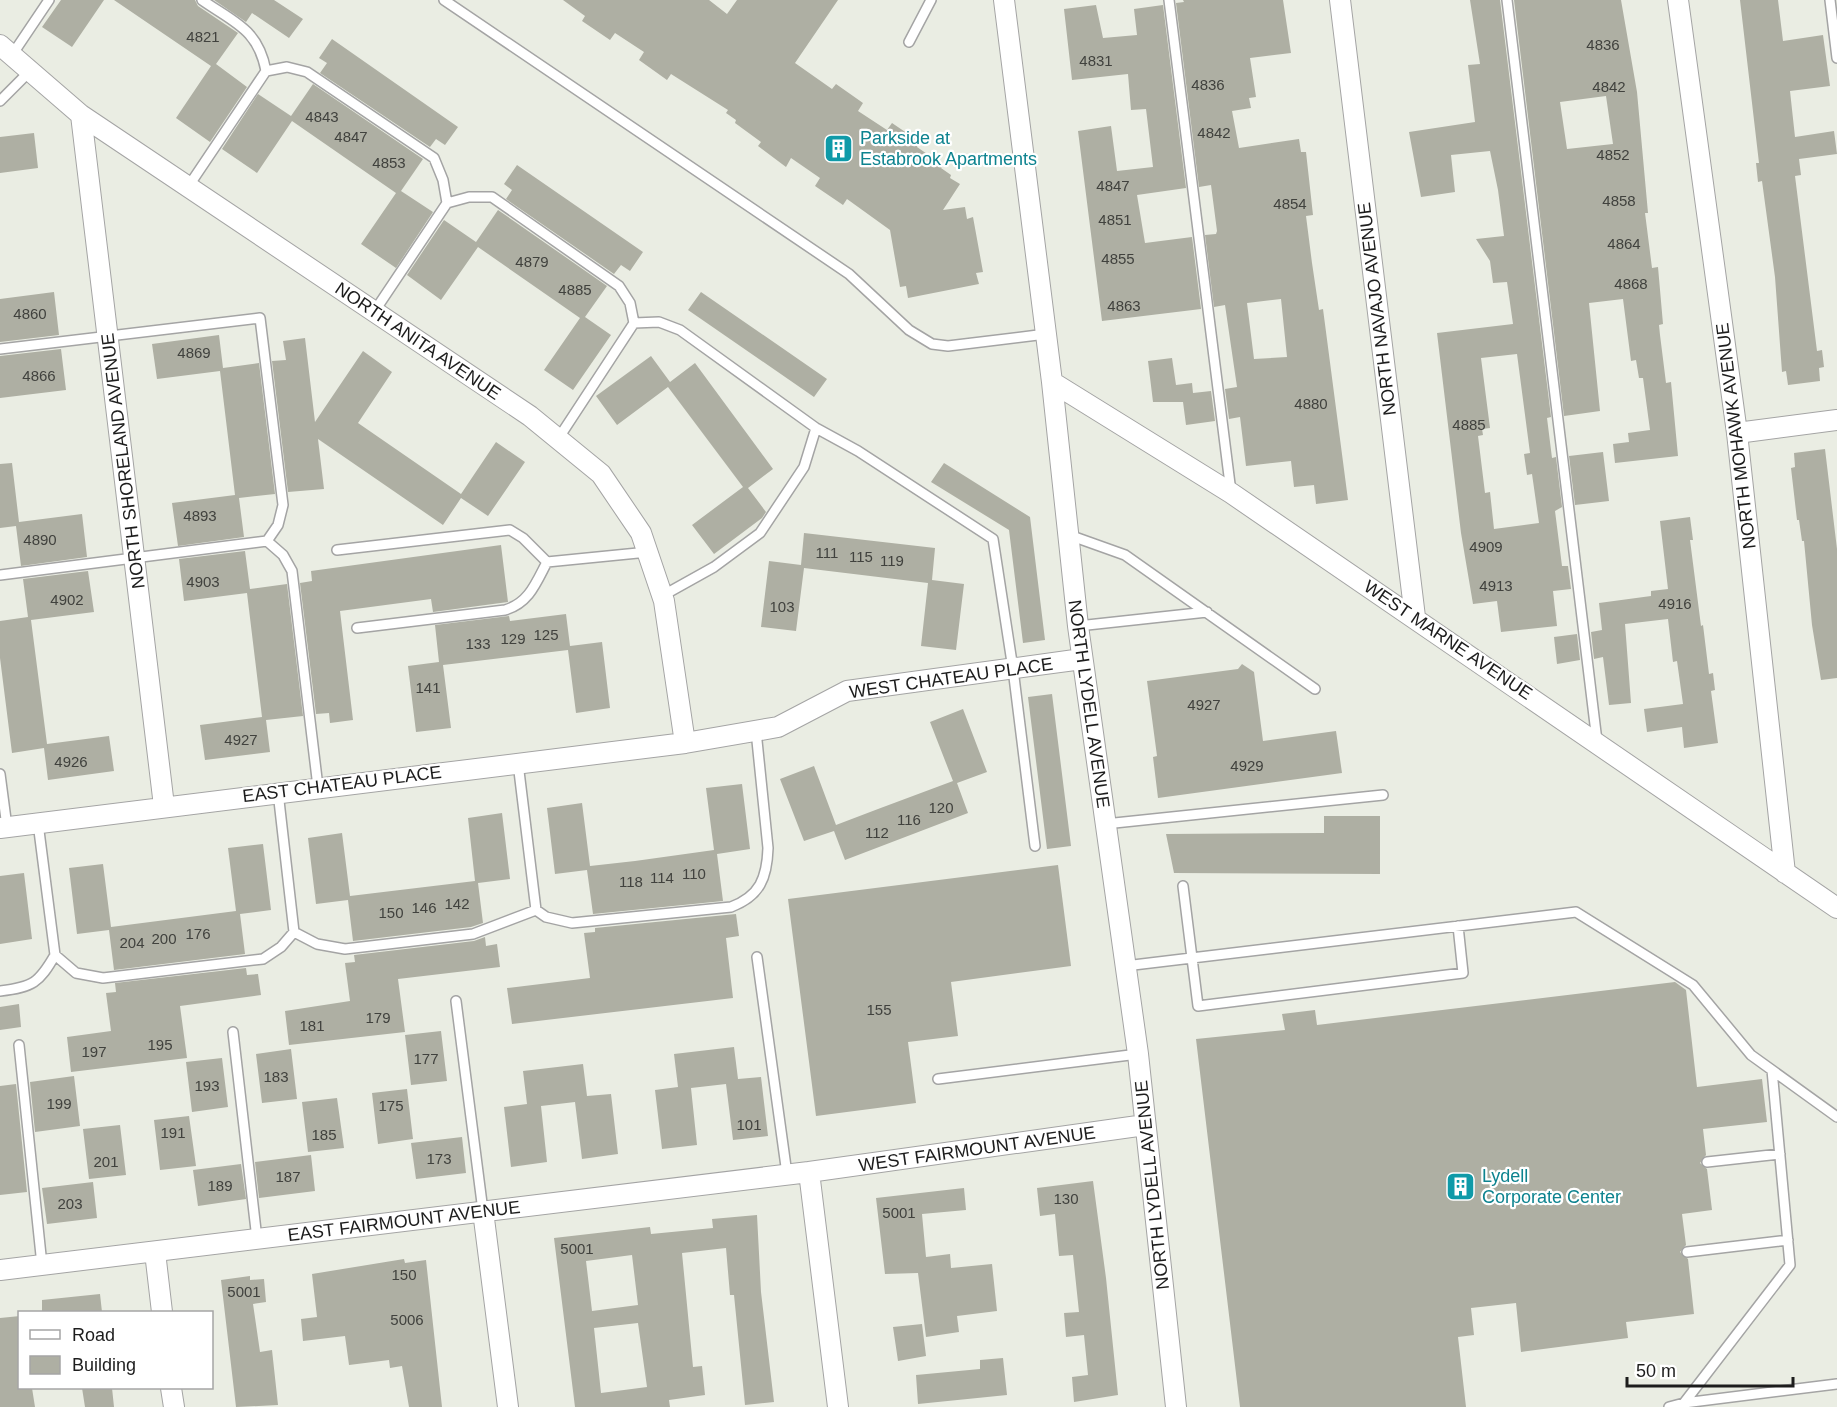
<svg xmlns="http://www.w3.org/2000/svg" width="1837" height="1407" viewBox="0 0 1837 1407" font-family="Helvetica,sans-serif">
	<rect width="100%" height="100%" fill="#eaede3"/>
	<path fill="#aeafa3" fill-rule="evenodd" d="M61 0H104L72 47 42 27Z
		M114 0H195L198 6 238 33 216 64 247 87 210 142 176 118 211 66Z
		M214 0H274L303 19 289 38 252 13 246 22Z
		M563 0H709L727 14 737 0H838L795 63 832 89 836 84 863 103 858 111 887 130 892 123 920 142 917 147 943 165 941 168 951 175 950 178 960 184 943 210 965 207 967 219 973 217 983 272 976 273 979 284 908 298 906 286 900 287 890 230 847 199 843 205 815 186 820 178 791 158 786 167 758 146 761 142 735 123 736 120 726 113 728 110 671 74 667 80 639 60 644 52 615 33 610 40 582 21 585 16Z
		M1183 0H1283L1291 53 1250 58 1256 97 1249 98 1251 108 1232 111 1239 148 1299 139 1301 152H1306L1313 215 1306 216 1312 263 1319 310 1323 309 1348 500 1316 504 1314 485 1294 487 1291 461 1246 466 1240 417 1229 419 1225 389 1237 387 1225 305 1214 307 1205 235 1216 234 1217 231 1211 185 1199 187 1176 3 1184 2ZM1281 299 1287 357 1254 359 1247 303Z
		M1470 0H1500L1551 417 1547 418 1552 458 1556 457 1562 507 1555 511 1562 566H1568L1571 589 1553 591 1557 626 1501 632 1497 601 1473 604 1461 533 1437 333 1513 324 1507 282 1493 283 1490 261 1476 239 1504 236 1498 190 1490 151 1451 155 1455 192 1421 197 1409 132 1475 122 1468 65 1480 64ZM1517 354 1530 453 1524 454 1527 475 1532 474 1539 523 1494 529 1490 492 1485 493 1478 436 1483 435 1482 429 1490 428 1481 358Z
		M1514 0H1621L1637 92 1648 213H1645L1652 268 1658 267 1663 324 1659 325 1660 335 1666 383 1671 382 1678 456 1615 463 1613 444 1629 442 1628 433 1650 430 1643 378H1639L1636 360 1631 361 1623 299 1589 303 1600 411 1564 416ZM1606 96 1613 144 1567 149 1560 102Z
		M1740 0H1778L1783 41 1823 35 1830 86 1790 91 1795 137 1834 131 1837 154 1799 159 1801 175 1795 176 1817 351 1822 350 1824 367 1819 368 1820 381 1788 385 1786 371 1782 372 1775 277 1762 181 1758 182 1756 163H1759Z
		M1096 5 1103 38 1137 35 1134 9 1163 5 1186 188 1137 195 1145 243 1192 237 1201 309 1102 321 1078 131 1111 126 1117 171 1153 167 1146 109 1131 110 1128 74 1072 80 1064 9Z
		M332 39 458 127 445 145 436 139 430 147 320 73 327 63 319 58Z
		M313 84 423 159 401 191 433 212 396 268 361 244 396 193 292 121 257 173 222 149 258 94 291 116Z
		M34 133 38 168 0 173V137Z
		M517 165 643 252 630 271 621 265 614 274 506 199 512 190 504 184Z
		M498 210 607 286 585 317 611 335 573 390 544 370 580 318 478 247 441 300 407 275 444 220 476 242Z
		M54 292 59 335 0 342V299Z
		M701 292 827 379 814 397 688 310Z
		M219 335 223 368 259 363 275 494 239 498 244 537 178 546 172 503 235 495 220 371 157 379 152 344Z
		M305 338 315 422 363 351 392 372 358 423 461 494 496 442 525 462 488 516 461 498 443 525 318 439 324 489 288 492 272 361 286 360 283 341Z
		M61 349 66 390 0 398V356Z
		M651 356 670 382 695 363 773 469 748 488 766 512 762 518 714 554 692 525 743 487 668 387 617 425 596 396Z
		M1172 358 1176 385 1192 383 1193 393 1211 391 1215 421 1186 425 1183 402H1153L1148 361Z
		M1825 449 1837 549V678L1821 680 1812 625 1804 541H1802L1799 520H1797L1791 468 1795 467 1794 453Z
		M1603 452 1609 501 1575 505 1569 456Z
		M12 463 19 522 82 514 87 557 21 566 16 526 0 528V464Z
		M944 463 1030 517 1045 640 1023 643 1009 530 931 482Z
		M1690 517 1693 540H1690L1701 626 1703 625 1709 674 1713 673 1715 690 1711 691 1718 743 1684 748 1682 727 1647 732 1644 709 1683 704 1677 661 1673 662 1668 619 1625 624 1631 703 1609 705 1603 657 1594 659 1591 632 1602 630 1599 603 1651 596V591L1668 589 1660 521Z
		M804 533 935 548 932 580 964 584 956 650 921 646 928 583 804 568 796 631 761 627 769 561 801 565Z
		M501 545 508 602 433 612 431 599 340 611 353 720 330 723 329 713 316 714 300 583 312 581 311 571Z
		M245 551 250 589 287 584 303 716 266 720 270 752 205 760 200 725 262 717 247 593 184 601 179 559Z
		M88 571 94 612 31 620 47 744 109 736 114 771 48 780 44 748 12 753 0 658V621L28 617 23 579Z
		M566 614 570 646 602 642 610 708 576 713 568 650 443 665 451 728 416 732 408 666 439 662 435 625 509 616 510 621Z
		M1577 634 1580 660 1557 664 1554 637Z
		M1242 664 1254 672 1263 741 1336 731 1342 773 1158 798 1153 757 1157 756 1147 681 1238 669Z
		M1052 694 1071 846 1047 849 1028 697Z
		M963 709 987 772 957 783 968 813 845 860 834 831 804 841 780 779 814 766 836 825 878 809 953 781 930 722Z
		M742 784 750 849 717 854 723 901 593 914 587 870 555 874 547 808 582 803 590 866 635 861 714 850 706 788Z
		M502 813 510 879 478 883 483 923 471 927 353 941 348 900 316 904 308 838 342 833 350 896 475 881 468 818Z
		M1324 816H1380V874L1174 873 1166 834 1324 833Z
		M263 844 271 910 240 914 245 954 114 970 109 930 77 934 69 868 103 864 111 927 236 911 228 848Z
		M1058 865 1071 966 951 982 958 1036 908 1042 916 1103 816 1116 788 899Z
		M24 873 32 939 0 944V876Z
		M736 914 739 936 726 938 733 998 512 1024 507 988 590 978 584 933 595 932V928Z
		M485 937 486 946 497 944 500 967 398 979 405 1032 289 1045 285 1011 350 1001 345 963 355 962 354 955 474 941Z
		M246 968 247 975 258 974 261 995 180 1006 187 1058 71 1072 67 1037 111 1031 106 993 116 992 115 983Z
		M1675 982 1686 990 1697 1087 1762 1079 1767 1122 1703 1129 1706 1155 1700 1163 1707 1169 1712 1210 1682 1214 1686 1245 1680 1252 1688 1259 1694 1314 1626 1322 1628 1338 1521 1352 1516 1303 1471 1308 1474 1335 1458 1337 1466 1407H1240L1196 1039 1285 1030 1282 1014 1315 1010 1317 1025Z
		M19 1004 21 1027 0 1030V1007Z
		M441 1031 447 1081 411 1085 405 1035Z
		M734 1047 738 1079 761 1077 768 1136 733 1140 726 1084 691 1088 697 1145 662 1149 655 1090 678 1087 674 1054Z
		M291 1049 297 1099 262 1103 256 1054Z
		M222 1058 228 1107 192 1112 186 1062Z
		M583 1064 587 1096 611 1094 618 1154 582 1159 575 1102 541 1106 547 1162 511 1167 504 1107 527 1104 523 1071Z
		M74 1076 80 1126 35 1132 30 1082Z
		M16 1084 27 1192 0 1195V1086Z
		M407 1089 413 1139 378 1144 372 1093Z
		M337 1098 344 1148 308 1152 302 1102Z
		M189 1116 196 1166 160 1170 154 1120Z
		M120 1125 126 1175 89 1179 83 1129Z
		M462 1137 466 1173 416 1179 411 1143Z
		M311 1155 315 1191 259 1198 255 1162Z
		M241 1164 246 1199 198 1206 193 1170Z
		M1093 1181 1106 1278 1118 1395 1074 1402 1072 1377 1088 1375 1084 1335 1066 1337 1064 1313 1079 1312 1073 1255 1059 1256 1055 1214 1040 1216 1037 1188Z
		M93 1182 97 1218 47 1224 42 1188Z
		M964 1188 966 1210 922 1214 926 1257 950 1254 951 1268 992 1264 997 1311 957 1316 959 1332 926 1337 918 1273 885 1274 876 1198Z
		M757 1215 761 1292 774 1402 745 1405 734 1295H730L726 1248 682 1253 693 1367 702 1366 705 1395 669 1400 670 1407H575L554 1238 650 1227 651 1234 713 1228 712 1219ZM632 1255 638 1305 592 1311 586 1261ZM638 1323 647 1387 601 1393 594 1328Z
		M404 1259 405 1263 426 1260 442 1407H409L402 1366 390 1368 389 1360 349 1365 345 1336 303 1341 301 1319 317 1317 312 1274Z
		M250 1276V1280L264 1279 266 1302 253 1304 260 1352 272 1350 278 1405 236 1407 221 1280Z
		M100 1294 102 1312H42V1300Z
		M20 1316V1388H32L35 1407H0V1318Z
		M922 1324 926 1356 898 1361 893 1327Z
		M1003 1358 1007 1395 918 1404 916 1375 980 1369V1360Z
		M82 1388H112L114 1407H85Z"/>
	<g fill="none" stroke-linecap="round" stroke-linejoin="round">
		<defs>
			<path id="lane" d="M202 0C235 23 258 29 266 71L287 67 307 72 434 158 443 180 447 203 469 197H492L619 286 630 303 634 323 659 322 680 330 816 428 858 451 993 539 1013 669 1035 846
				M444 0 849 274 909 330 932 344 948 346 1046 334
				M1169 0 1231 492
				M1507 0 1597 741
				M1830 0 1837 58
				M909 42 931 0
				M12 55 49 0
				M0 101 30 71
				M188 187 266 71
				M374 312 447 203
				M0 349 260 318 283 505 278 525 267 541 283 555 292 571 318 787
				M558 439 634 323
				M1069 535 1125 555 1315 689
				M337 550 510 530 523 538 547 562 648 552
				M0 575 267 541
				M662 596 714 567 760 533 804 467 816 428
				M1078 626 1207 612
				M357 628 505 610C529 603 536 583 547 562
				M518 763 536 910
				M0 774 7 827
				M278 792 294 932
				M38 823 55 955
				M1105 824 1383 795
				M1183 886 1198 1006 1463 973 1458 926
				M757 957 787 1174
				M1125 966 1576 912 1693 985 1751 1055 1837 1117
				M0 991C33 987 39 983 55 955L76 973 103 978 263 959 281 947 294 932 317 944 345 949 473 934 536 910 546 917 572 923 731 907C760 896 767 878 768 848L756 731
				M456 1001 483 1211
				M233 1032 257 1239
				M19 1045 42 1265
				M938 1079 1138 1054
				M1707 1162 1780 1154
				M1687 1252 1788 1240
				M1684 1403 1837 1384
				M1669 1407 1684 1403 1790 1265 1772 1070"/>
			<path id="street" d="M1004 0 1052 382 1078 626 1138 1054 1176 1407
				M1340 0 1415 617
				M1678 0 1737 433 1785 873
				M0 45 81 115 530 416 601 474 641 533 664 601 685 743
				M81 115 164 806
				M1052 382 1231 493 1837 908
				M1737 433 1837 420
				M0 828 685 743 778 727 847 691 1082 659
				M809 1172 838 1407
				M483 1211 508 1407
				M155 1252 162 1312
				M0 1270 809 1172 1145 1125
				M171 1388 174 1407"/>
		</defs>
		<use href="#lane" stroke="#a4a4a4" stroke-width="12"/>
		<use href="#street" stroke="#a4a4a4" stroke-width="22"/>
		<use href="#lane" stroke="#fff" stroke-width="9"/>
		<use href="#street" stroke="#fff" stroke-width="20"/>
	</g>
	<defs>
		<symbol id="building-square" viewBox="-11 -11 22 22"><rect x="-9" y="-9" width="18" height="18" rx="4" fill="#0f9aa8" stroke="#fff"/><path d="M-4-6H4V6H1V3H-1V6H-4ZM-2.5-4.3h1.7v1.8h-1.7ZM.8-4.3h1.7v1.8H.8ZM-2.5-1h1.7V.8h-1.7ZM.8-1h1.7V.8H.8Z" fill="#fff"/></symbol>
	</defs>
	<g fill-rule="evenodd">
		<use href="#building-square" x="822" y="132" width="33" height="33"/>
		<use href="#building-square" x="1444" y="1170" width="33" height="33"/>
	</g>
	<g text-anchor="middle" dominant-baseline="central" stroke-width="4.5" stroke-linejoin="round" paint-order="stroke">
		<g font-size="15" fill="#41423e">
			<text x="203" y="36">4821</text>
			<text x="1603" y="44">4836</text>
			<text x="1096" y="60">4831</text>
			<text x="1208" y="84">4836</text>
			<text x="1609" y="86">4842</text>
			<text x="322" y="116">4843</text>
			<text x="1214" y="132">4842</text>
			<text x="351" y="136">4847</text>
			<text x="1613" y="154">4852</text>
			<text x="389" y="162">4853</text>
			<text x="1113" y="185">4847</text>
			<text x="1619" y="200">4858</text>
			<text x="1290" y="203">4854</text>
			<text x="1115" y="219">4851</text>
			<text x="1624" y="243">4864</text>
			<text x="1118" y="258">4855</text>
			<text x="532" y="261">4879</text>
			<text x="1631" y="283">4868</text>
			<text x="575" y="289">4885</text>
			<text x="1124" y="305">4863</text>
			<text x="30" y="313">4860</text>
			<text x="194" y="352">4869</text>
			<text x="39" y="375">4866</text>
			<text x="1311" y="403">4880</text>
			<text x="1469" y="424">4885</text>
			<text x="200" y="515">4893</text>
			<text x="40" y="539">4890</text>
			<text x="1486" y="546">4909</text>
			<text x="827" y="552">111</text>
			<text x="861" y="556">115</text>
			<text x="892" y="560">119</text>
			<text x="203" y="581">4903</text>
			<text x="1496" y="585">4913</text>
			<text x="67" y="599">4902</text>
			<text x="1675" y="603">4916</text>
			<text x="782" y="606">103</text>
			<text x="546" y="634">125</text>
			<text x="513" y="638">129</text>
			<text x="478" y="643">133</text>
			<text x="428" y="687">141</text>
			<text x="1204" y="704">4927</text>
			<text x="241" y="739">4927</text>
			<text x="71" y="761">4926</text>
			<text x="1247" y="765">4929</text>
			<text x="941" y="807">120</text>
			<text x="909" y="819">116</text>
			<text x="877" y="832">112</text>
			<text x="694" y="873">110</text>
			<text x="662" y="877">114</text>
			<text x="631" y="881">118</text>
			<text x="457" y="903">142</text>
			<text x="424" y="907">146</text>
			<text x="391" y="912">150</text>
			<text x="198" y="933">176</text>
			<text x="164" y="938">200</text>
			<text x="132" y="942">204</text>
			<text x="879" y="1009">155</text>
			<text x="378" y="1017">179</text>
			<text x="312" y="1025">181</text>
			<text x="160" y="1044">195</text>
			<text x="94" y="1051">197</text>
			<text x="426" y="1058">177</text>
			<text x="276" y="1076">183</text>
			<text x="207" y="1085">193</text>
			<text x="59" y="1103">199</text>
			<text x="391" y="1105">175</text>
			<text x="749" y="1124">101</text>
			<text x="173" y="1132">191</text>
			<text x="324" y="1134">185</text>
			<text x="439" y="1158">173</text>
			<text x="106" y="1161">201</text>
			<text x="288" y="1176">187</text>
			<text x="220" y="1185">189</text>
			<text x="1066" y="1198">130</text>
			<text x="70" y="1203">203</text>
			<text x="899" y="1212">5001</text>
			<text x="577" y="1248">5001</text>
			<text x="404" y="1274">150</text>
			<text x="244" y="1291">5001</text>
			<text x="407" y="1319">5006</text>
		</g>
		<g font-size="18" fill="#0d838f" stroke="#fff" text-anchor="start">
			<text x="860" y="138">Parkside at<tspan x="860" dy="21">Estabrook Apartments</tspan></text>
			<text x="1482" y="1176">Lydell<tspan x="1482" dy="21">Corporate Center</tspan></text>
		</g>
		<g font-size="18" fill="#1d1d1d" stroke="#fff">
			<text transform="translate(1377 309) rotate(-97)">NORTH NAVAJO AVENUE</text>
			<text transform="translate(418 341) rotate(34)">NORTH ANITA AVENUE</text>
			<text transform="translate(1736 436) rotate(-97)">NORTH MOHAWK AVENUE</text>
			<text transform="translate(123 461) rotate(-97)">NORTH SHORELAND AVENUE</text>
			<text transform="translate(1448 640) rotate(34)">WEST MARNE AVENUE</text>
			<text transform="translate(951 678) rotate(-8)">WEST CHATEAU PLACE</text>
			<text transform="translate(1089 704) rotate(82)">NORTH LYDELL AVENUE</text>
			<text transform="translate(342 784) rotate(-7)">EAST CHATEAU PLACE</text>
			<text transform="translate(977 1149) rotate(-8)">WEST FAIRMOUNT AVENUE</text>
			<text transform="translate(1152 1185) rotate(-96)">NORTH LYDELL AVENUE</text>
			<text transform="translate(404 1221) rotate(-7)">EAST FAIRMOUNT AVENUE</text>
		</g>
	</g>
	<rect x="18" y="1311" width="195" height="78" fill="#ffffff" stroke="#a5a5a5" stroke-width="1.5"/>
	<rect x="30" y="1330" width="30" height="9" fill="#ffffff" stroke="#a5a5a5" stroke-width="1.5"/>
	<text x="72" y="1341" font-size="18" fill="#1d1d1d">Road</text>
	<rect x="30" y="1356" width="30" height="18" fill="#aeafa3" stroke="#a5a5a5" stroke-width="1.5"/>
	<text x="72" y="1371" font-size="18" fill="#1d1d1d">Building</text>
	<path d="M1627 1377v9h166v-9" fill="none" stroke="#1d1d1d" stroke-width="3"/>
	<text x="1636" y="1377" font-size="18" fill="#1d1d1d" stroke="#ffffff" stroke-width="4.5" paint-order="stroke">50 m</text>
</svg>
